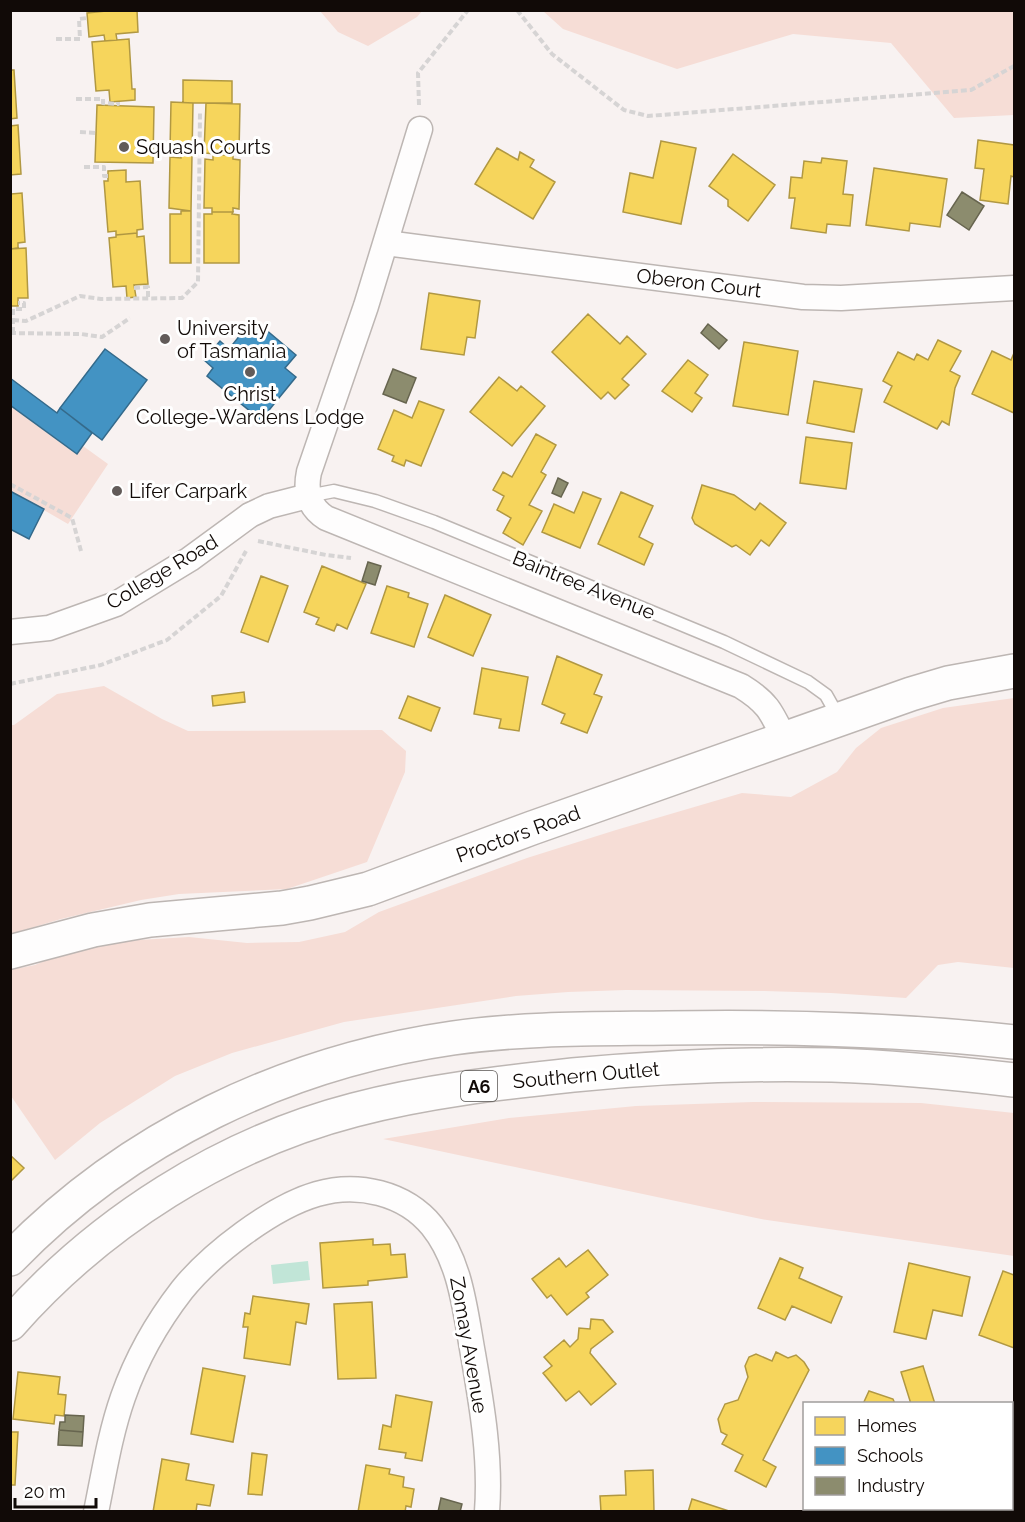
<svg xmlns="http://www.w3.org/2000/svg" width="1025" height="1522" viewBox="0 0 1025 1522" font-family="Raleway,sans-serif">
	<rect width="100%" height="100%" fill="#f8f2f1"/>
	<path fill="#f6ddd6" d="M320 11H422L417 17 368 46 338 32Z
		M543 11H1014V115L954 118 891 43 793 34 677 69 563 29Z
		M10 405 76 454 83 446 108 464 68 524 11 491Z
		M104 686 162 719 188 731 382 730 406 751 405 772 367 862 287 889 179 894 141 900 61 919 11 934V725H14L57 694Z
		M1014 698V968L958 962 938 965 906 998 831 993 764 991 626 990 568 992 516 996 344 1022 232 1053 175 1076 100 1123 55 1160 11 1096 10 970 35 965 63 953 122 941 189 937 247 943 299 942 345 932 379 912 527 858 616 830 742 793 791 797 837 772 856 748 881 728 943 708Z
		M753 1102 921 1103 1014 1113V1256L761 1219 383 1139 509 1118 636 1106Z"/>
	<path fill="#c1e5d7" d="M308 1261 310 1280 273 1284 271 1265Z"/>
	<path fill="#f6d55c" stroke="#b19842" stroke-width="1.5" d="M116 10H137L138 32 116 34 117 40 105 41 104 35 89 37 87 13Z
		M129 39 132 89H135V100L110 102 109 90 96 91 92 42Z
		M10 70H14L17 118 10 119Z
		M183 80 232 81V103H183Z
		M171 102 193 103 192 155 170 151Z
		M206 103 240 104 239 153 233 152V155L204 153Z
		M97 105 154 107 153 163 95 162Z
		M18 125 21 174 10 175V126Z
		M978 140 1014 145V177L1011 176 1008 204 980 200 984 169 975 168Z
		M661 141 696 148 681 224 623 212 630 173 653 178Z
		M497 148 518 160 520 152 534 160 530 167 555 182 533 219 475 184Z
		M733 154 775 185 748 221 728 206V200L709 186Z
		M181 155H192L191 211 169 208 170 157 181 158Z
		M213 155H233V159L240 160 239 209 233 208V212H212V208H204L205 159 213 160Z
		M822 158 847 161 843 194 853 195 850 226 827 224 826 233 791 228 795 198H789L791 177 802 178 804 161 821 163Z
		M874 168 947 179 940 227 910 223 909 231 866 225Z
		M126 170V182L140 181 143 229 137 230V233L116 235V231L108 232 104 181H108V171Z
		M10 189 11 194 22 193 25 242 18 243V248L10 249Z
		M181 211H191V263H170V214H181Z
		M212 212H233L232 214 239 215V263H204V214H212Z
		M137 233V237L144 236 148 284 134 285 136 297 127 298 126 286 113 287 109 238 116 237V235Z
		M26 248 28 298H18V306H10V249Z
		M429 293 480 301 475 338 467 337 464 355 421 349Z
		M588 314 620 344 627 336 646 354 622 379 629 385 615 399 608 392 601 399 552 352Z
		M938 340 961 351 950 371 960 376 955 388 949 425 942 421 937 429 884 402 892 386 883 381 898 352 914 360 917 354 928 360Z
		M744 342 798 351 788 415 733 406Z
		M992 351 1011 360 1014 353V413L972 394Z
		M688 360 708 375 695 393 702 398 692 412 662 391Z
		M499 377 517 391 521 386 545 406 512 446 470 412Z
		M814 381 862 389 854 432 807 423Z
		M419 401 444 410 421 466 406 460 404 466 392 461 394 456 378 449 394 410 412 418Z
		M536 434 556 445 541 472 546 475 529 505 542 511 523 545 503 533 511 518 497 510 504 496 493 490 503 472 512 477Z
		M806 437 852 443 846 489 800 483Z
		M702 485 734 495 755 510 760 503 786 523 769 546 761 540 750 555 736 545 732 547 695 524 692 518Z
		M583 492 601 499 580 548 542 532 554 504 574 513Z
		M621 492 653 506 639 537 653 544 644 565 598 544Z
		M322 566 366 584 347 629 337 624 334 631 316 624 319 618 304 612Z
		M261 576 288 586 268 642 241 632Z
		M387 586 409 593 408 597 428 604 414 647 371 633Z
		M445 595 491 615 473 656 428 637Z
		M557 656 602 675 594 694 602 697 587 733 561 723 565 714 542 704Z
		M482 668 528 677 519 731 499 728 501 719 474 714Z
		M244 692 245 702 213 706 212 696Z
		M408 696 440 708 431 731 399 718Z
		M10 1155 24 1168 10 1182Z
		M373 1239V1245L390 1244 391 1255 405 1254 407 1277 368 1281V1285L323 1288 320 1243Z
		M588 1250 608 1275 586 1293 589 1297 567 1315 551 1295 547 1298 532 1279 559 1258 566 1267Z
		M780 1258 803 1268 799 1278 842 1297 831 1323 792 1306 785 1320 758 1308Z
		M909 1263 970 1277 962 1316 933 1310 926 1339 894 1332Z
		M1003 1271 1014 1275V1348L979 1335Z
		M253 1296 309 1304 306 1324 296 1322 290 1365 244 1358 248 1327H243L245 1313 250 1314Z
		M372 1302 376 1378 338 1379 334 1304Z
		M591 1319 603 1320 613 1332 591 1349 590 1353 616 1384 591 1405 579 1391 566 1401 543 1373 552 1366 544 1357 564 1340 570 1347 578 1339 579 1328 590 1329Z
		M776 1352 788 1358 796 1355 804 1362 809 1370 763 1460 776 1467 766 1487 735 1471 743 1455 722 1444 727 1435 721 1432 718 1419 725 1404 738 1400 748 1377 745 1366 749 1357 756 1354 772 1361Z
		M923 1366 935 1404H911L901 1372Z
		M203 1368 245 1376 233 1442 191 1434Z
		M18 1372 60 1377 58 1394 66 1395 64 1416 55 1415 54 1424 13 1419Z
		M869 1391 893 1399 895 1404H863Z
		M396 1395 432 1402 422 1461 405 1458 406 1453 379 1449 383 1425 391 1427Z
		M10 1432H18L15 1485H10Z
		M252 1453 267 1455 262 1495 248 1494Z
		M162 1459 189 1464 186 1480 214 1485 210 1506 197 1504 196 1512H153Z
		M366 1465 390 1469 389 1474 404 1477 403 1487 414 1489 411 1507 406 1506 405 1512H358Z
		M653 1470 654 1512H601L600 1496 626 1495 625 1471Z
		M692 1499 732 1512H688Z"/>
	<path fill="#4393c3" stroke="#346a8b" stroke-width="1.5" d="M253 319 296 355 285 368 296 377 261 420 207 376 213 368 204 360 220 341 229 349Z
		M105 349 147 380 102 440 60 408Z
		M10 378 57 413 60 408 92 433 77 454 10 405Z
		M10 491 44 509 29 539 10 529Z"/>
	<path fill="#8c8c6e" stroke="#67654f" stroke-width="1.5" d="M962 192 984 206 969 230 947 215Z
		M708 324 727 340 719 349 701 333Z
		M393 369 416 378 406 403 383 394Z
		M558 478 568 483 561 497 552 493Z
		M368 562 381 566 375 585 362 581Z
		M65 1415 84 1416 83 1432 59 1430 60 1422H65Z
		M59 1430 83 1432 82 1446 58 1445Z
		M441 1498 462 1504 460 1512H438Z"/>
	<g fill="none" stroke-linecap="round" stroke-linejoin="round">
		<defs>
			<path id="lane" d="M308 496 334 491 375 501 434 522 724 642 808 682 826 695 839 718"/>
			<path id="street" d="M420 129 366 306 309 472C305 491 309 507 326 518L741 686C767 702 771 711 784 738
				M386 243 803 297 841 298 1014 288
				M10 632 49 628 116 604 190 559 250 515 269 506 308 496
				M96 1512C104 1473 110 1434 123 1397 136 1360 158 1321 182 1290 211 1254 272 1207 317 1194 358 1182 405 1193 432 1226 461 1262 465 1310 473 1354 482 1406 491 1459 487 1512"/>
			<path id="secondary" d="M10 952 93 930 150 920 282 908 310 903 368 889 532 828 911 694 948 683 1014 671"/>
			<path id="highway" d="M10 1259C128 1137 286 1062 453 1038 523 1028 596 1029 667 1028 783 1026 898 1029 1014 1042
				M10 1324C100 1222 223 1144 354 1110 426 1091 499 1083 573 1075 658 1067 745 1063 832 1065 893 1067 954 1073 1014 1080"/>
		</defs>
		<use href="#lane" stroke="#bdb6b3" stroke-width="15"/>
		<use href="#street" stroke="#bdb6b3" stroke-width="27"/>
		<use href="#secondary" stroke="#bdb6b3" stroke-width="36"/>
		<use href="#highway" stroke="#bdb6b3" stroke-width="36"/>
		<path stroke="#d6d4d4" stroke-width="4" stroke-dasharray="6 3" stroke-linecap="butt" d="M517 10 552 54 624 110 648 116 971 90 1014 66
			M56 39H80L79 19 87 18
			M76 99H103V103L118 104V102
			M419 105 418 73 468 10
			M80 132 96 133
			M84 167H104V176H108
			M134 288 148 287V298
			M13 320 26 321 80 296 101 299 182 298 198 282 200 113
			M10 333 81 334 102 337 130 318
			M13 333V309H24V303H18
			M10 484 72 518 81 551
			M258 541 326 555 351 558
			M10 684 101 665 167 640 221 596 246 551"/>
		<use href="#lane" stroke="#fefdfd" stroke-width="12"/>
		<use href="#street" stroke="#fefdfd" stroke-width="24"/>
		<use href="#secondary" stroke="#fefdfd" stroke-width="33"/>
		<use href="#highway" stroke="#fefdfd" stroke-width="33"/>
	</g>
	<g fill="#625b59" stroke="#fff" stroke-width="2">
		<circle cx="124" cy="147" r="6"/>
		<circle cx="165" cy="339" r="6"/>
		<circle cx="250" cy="372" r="6"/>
		<circle cx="117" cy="491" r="6"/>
	</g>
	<g text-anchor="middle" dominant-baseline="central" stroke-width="6" stroke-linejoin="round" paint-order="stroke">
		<rect fill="#fff" stroke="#585451" stroke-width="1.5" x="461" y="1071" width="36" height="30" rx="4.5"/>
		<g font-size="18" font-weight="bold" fill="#110a07">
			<text x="479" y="1086">A6</text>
		</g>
		<g font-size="20" fill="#110a07" stroke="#fff" text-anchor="start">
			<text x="136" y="147">Squash Courts</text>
			<text x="177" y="328">University<tspan x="177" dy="23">of Tasmania</tspan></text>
			<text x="250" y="394" text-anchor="middle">Christ<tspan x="250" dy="23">College-Wardens Lodge</tspan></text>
			<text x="129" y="491">Lifer Carpark</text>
		</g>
		<g font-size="20" fill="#110a07" stroke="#fff">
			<text transform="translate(699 283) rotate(7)">Oberon Court</text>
			<text transform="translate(162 572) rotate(-31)">College Road</text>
			<text transform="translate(584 585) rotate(22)">Baintree Avenue</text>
			<text transform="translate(518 834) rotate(-20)">Proctors Road</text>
			<text transform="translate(586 1075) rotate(-5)">Southern Outlet</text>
			<text transform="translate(469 1345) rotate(80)">Zomay Avenue</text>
		</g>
	</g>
	<rect width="1025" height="1522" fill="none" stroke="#110a07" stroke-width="24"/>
	<rect x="803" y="1402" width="210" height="108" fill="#ffffff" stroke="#a09d9c" stroke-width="1.5"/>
	<rect x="815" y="1417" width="30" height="18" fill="#f6d55c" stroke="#a09d9c" stroke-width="1.5"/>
	<text x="857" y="1432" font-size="18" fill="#110a07">Homes</text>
	<rect x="815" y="1447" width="30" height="18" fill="#4393c3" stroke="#a09d9c" stroke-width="1.5"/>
	<text x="857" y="1462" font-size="18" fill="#110a07">Schools</text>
	<rect x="815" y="1477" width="30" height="18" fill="#8c8c6e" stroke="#a09d9c" stroke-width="1.5"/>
	<text x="857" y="1492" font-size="18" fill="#110a07">Industry</text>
	<path d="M15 1498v9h81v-9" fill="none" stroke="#110a07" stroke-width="3"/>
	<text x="24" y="1498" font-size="18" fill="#110a07" stroke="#ffffff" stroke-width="4.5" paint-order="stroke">20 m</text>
</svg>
